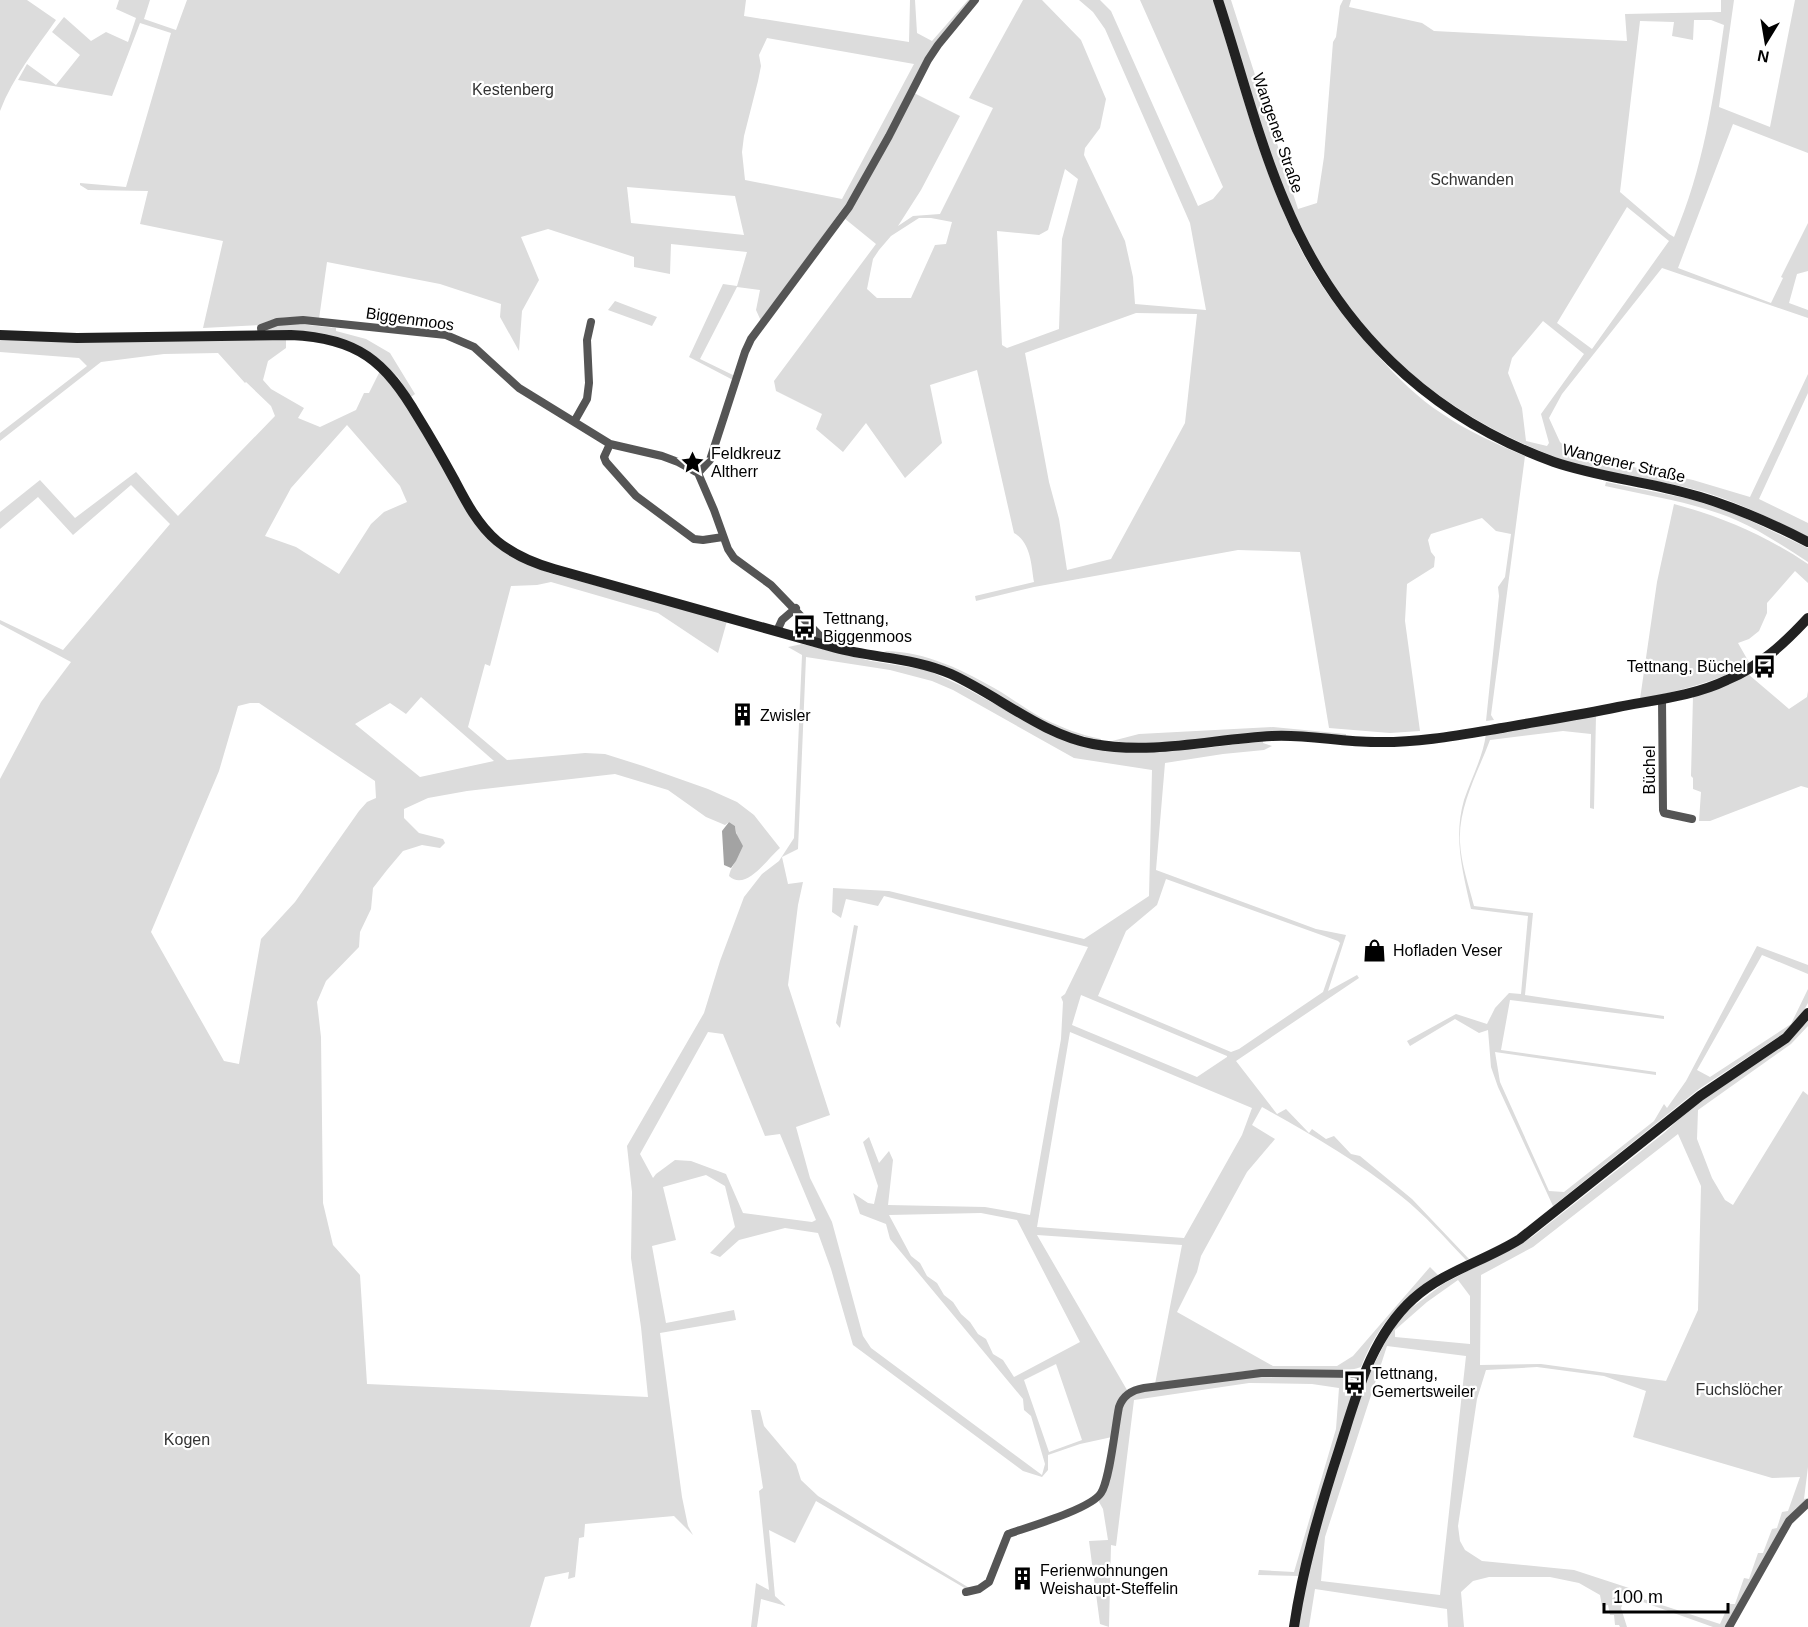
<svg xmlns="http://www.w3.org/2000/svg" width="1808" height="1627" viewBox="0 0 1808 1627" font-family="Arial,sans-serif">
	<rect width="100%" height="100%" fill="#fff"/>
	<path fill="#dcdcdc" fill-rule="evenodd" d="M0 0H27L56 20C35 50 13 77 0 111Z
		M119 0H150L144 19 176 30 187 0H746L744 16 909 42 910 0H915L917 33 932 41 968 0H971L931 51 856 190 761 321 756 310 760 290 737 287 700 359 735 376 733 380 689 357 723 284 737 286 747 252 671 244 670 274 634 267V257L548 229 521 237 539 280 522 311 519 351 500 317 501 304 440 284 327 262 319 319C301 318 276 314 261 325L203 328 223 241 140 224 148 191 88 190 80 185V183L126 187 171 33 140 23 112 96 18 80 27 64 56 85 80 55 52 32 64 17 91 41 106 32 128 42 136 18 116 9ZM767 38 914 64 842 199 745 180 742 152 744 136 758 81 761 66 759 55ZM627 187 735 196 744 235 631 223Z
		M1023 0H1042L1081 40 1106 99 1100 128 1085 148 1084 155 1125 241 1133 277 1135 304 1206 310 1190 223 1105 29 1093 12 1079 0H1100L1111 11 1198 206 1213 199 1223 187 1140 0H1213C1239 81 1260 167 1298 244 1319 286 1348 324 1380 358 1398 378 1418 398 1441 413 1467 431 1496 444 1525 456L1491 715 1494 720 1486 721 1499 596 1498 587 1505 577 1511 534 1496 531 1482 518 1431 534 1428 540 1431 552 1435 557 1434 567 1407 584 1405 621 1420 731 1390 733 1329 728 1300 552 1238 550 1034 587 976 601 975 596 1034 582C1031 564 1031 543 1014 533L977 370 930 385 942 443 905 478 866 423 843 452 816 429 822 414 776 391 774 381 876 244 844 218 914 93 960 116 921 190 898 226 913 216 940 214 993 108 969 98ZM1065 169 1078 179 1062 239 1059 329 1007 348 1002 345 997 231 1039 235 1048 230ZM919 218H931L952 222 946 244 935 245 911 298H877L867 289 873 259 879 250 891 236ZM1136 313 1197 314 1185 423 1111 559 1067 570 1059 519 1049 482 1025 353Z
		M1222 0H1231L1298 209 1317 203 1324 157 1333 42 1336 37 1340 6 1343 0H1351L1349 7 1422 23 1434 31 1627 41 1625 14 1721 12V0H1734L1719 107 1770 127 1795 0H1808V153L1733 124 1678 268 1771 303 1783 278 1781 277 1808 223V271L1797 274 1789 303 1808 310V318L1662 268 1562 394 1549 418 1560 442 1573 454 1693 480 1750 497 1808 374V393L1759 499 1808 523V537C1774 520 1740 503 1704 492 1658 479 1611 476 1566 461 1440 416 1347 335 1293 211 1264 145 1244 69 1222 0ZM1694 20H1711L1724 25C1714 97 1703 170 1674 237L1669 234 1620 192 1640 21 1674 22 1672 36 1693 40ZM1627 207 1669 241 1592 349 1557 323ZM1543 321 1584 354 1541 414 1549 443 1547 446 1526 441 1522 408 1508 373 1512 358Z
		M615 301 657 317 652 326 608 310Z
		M289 323 336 328V331L366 339 390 353 415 394 411 397 398 377 366 350 267 332 265 328Z
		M0 338 286 340V348L268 361 263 380 271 389 304 408 298 418 320 427 356 410 364 393H369L380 371 398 392 428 442 510 556 549 573 727 621 718 653 658 613 551 582 537 585 511 586 490 666 485 664 468 727 507 760 585 753 605 754 643 766 708 789 737 802 754 815 780 848C767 859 746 892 729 876 730 870 732 868 735 862 741 851 737 837 735 826L729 822 725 825 706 817 668 790 615 774 467 791 428 798 404 809V818L419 833 443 839 445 843 440 848 422 845 403 851 387 870 373 888 371 909 360 932 359 947 326 981 317 1002 321 1037 323 1203 333 1245 360 1275 367 1384 648 1397 641 1327 631 1258 632 1192 627 1146 704 1013 720 961 744 897 762 874 779 861 794 838 802 655 788 647 802 644 871 661 927 670 962 686 1042 730 1159 750 1198 749 1263 741V743L1272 746 1264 750 1223 754 1165 763 1156 870 1316 929 1346 935 1328 991 1357 975 1359 978 1236 1061 1277 1114 1286 1109 1309 1133 1312 1129 1326 1139 1334 1136 1351 1154 1360 1156 1412 1199 1469 1259 1466 1260C1445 1238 1425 1215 1401 1196 1358 1161 1310 1134 1262 1107L1252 1125 1275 1139 1247 1172 1201 1256 1197 1272 1177 1312 1273 1366H1337L1353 1356 1430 1267 1438 1275C1400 1302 1379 1322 1361 1367 1335 1377 1289 1368 1260 1370 1224 1372 1190 1380 1155 1384L1182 1245 1037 1235 1127 1390 1118 1399 1112 1437 1080 1444 1048 1455V1470L1042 1477 1023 1471 853 1345 831 1269 818 1233 785 1228 739 1240 720 1257 710 1253 735 1227 725 1186 706 1175 663 1187 676 1240 652 1246 666 1323 734 1310 736 1320 660 1333 682 1497 688 1526 693 1535 674 1516 585 1524 584 1537 579 1538 575 1577 568 1579 569 1572 545 1577 530 1627H0V779L41 702 71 662 0 624V620L63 650 170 524 131 485 73 535 38 497 0 529V512L40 480 75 518 136 472 178 516 275 416 271 406 246 382 245 383 218 353 164 354 101 362 0 441V433L87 366 79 358 0 352ZM347 425 400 486 407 502 384 512 371 524 339 574 296 547 265 536 291 488ZM806 657 890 670 932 681 953 690 1074 758 1152 770 1149 896 1084 939 889 891 833 888 832 912 841 918 846 899 878 906 884 896 1088 947 1065 994 1061 997 1063 1002 1061 1039 1030 1215 985 1207 888 1205 893 1160 889 1151 879 1163 869 1137 863 1142 878 1186 874 1204 868 1203 853 1193 860 1214 886 1224 890 1239 1023 1399 1024 1410 1031 1416 1045 1464 1042 1475 871 1348 863 1336 832 1222 810 1178 796 1127 830 1115 788 985 798 905 803 882 788 884 782 857 798 849ZM421 697 494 761 420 777 355 724 390 703 406 714ZM250 703H259L375 781 376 798 367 802 359 811 295 902 261 939 239 1064 224 1061 151 932 219 771 238 706ZM1166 879 1338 941 1340 943 1323 992 1239 1049 1231 1052 1098 996 1126 931 1157 905ZM1081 995 1227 1056V1057L1197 1077 1072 1025ZM708 1032 723 1034 765 1136 780 1134 816 1220 812 1222 743 1213 726 1174 691 1161 675 1160 656 1174 653 1178 640 1154ZM1070 1032 1252 1108 1242 1135 1184 1238 1037 1227ZM981 1213 1017 1220 1080 1342 1014 1377 1003 1360 993 1354 986 1339 978 1334 970 1322 961 1314 953 1302 944 1295 937 1283 927 1276 920 1263 911 1256 889 1215ZM1056 1364 1082 1440 1049 1452 1024 1380Z
		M1606 482 1690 499 1734 513 1808 548V562C1785 547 1761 531 1736 520 1694 502 1649 496 1605 486Z
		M1674 504C1723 517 1766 536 1808 564V583L1795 571 1767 603V613L1759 631 1749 639 1738 643 1750 664C1715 682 1679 691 1640 699L1657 582Z
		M884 651C926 651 965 671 1001 692 1015 701 1029 711 1044 719 1063 728 1081 735 1101 739V741L1060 730 994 694Z
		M1748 674 1789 709 1807 697 1808 691V788L1801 786 1710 821H1699L1701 792 1693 789V778L1691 776 1693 696Z
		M1596 716 1594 809 1590 808 1591 734 1563 731 1490 740C1478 772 1458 807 1460 842 1461 864 1469 886 1474 906L1533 913 1525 995 1664 1016V1019L1510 1000 1501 1050 1656 1072V1075L1495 1052 1500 1082 1549 1191 1564 1192 1654 1121 1664 1104 1667 1108 1686 1081 1757 946 1808 965V974L1762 955 1697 1070 1710 1077 1791 1024 1808 989V1003L1800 1017 1784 1033 1699 1089 1553 1206 1498 1087 1491 1067 1488 1030 1479 1033 1455 1019 1410 1046 1407 1041 1456 1014 1487 1024 1495 1008 1509 993 1521 994 1528 916 1471 909C1463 872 1453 838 1464 800 1471 779 1483 757 1486 734Z
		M1273 727 1346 734V736L1137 744 1112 741 1139 734Z
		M854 925 858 926 840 1028 836 1023Z
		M1808 1021V1026L1791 1044 1698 1110 1697 1139 1712 1178 1725 1200 1733 1205 1803 1091 1808 1095V1467L1804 1499 1808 1498V1501L1804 1504 1728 1627H1713L1626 1596 1621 1608 1627 1627H1620L1619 1625H1615L1614 1615H1610L1608 1605 1602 1606 1600 1595 1579 1583 1550 1577H1489L1473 1581 1461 1592 1464 1627H1448L1447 1609 1315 1589 1309 1627H1297L1315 1538 1363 1386 1392 1329 1410 1309 1443 1284 1532 1237 1664 1133 1691 1108 1789 1041ZM1678 1134 1701 1186 1698 1310 1666 1381 1541 1364 1480 1365 1481 1275 1533 1247ZM1458 1280 1470 1296V1344L1395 1337V1330L1427 1302ZM1387 1346 1466 1356 1440 1595 1321 1581 1325 1537ZM1537 1367 1604 1376 1646 1391 1633 1437 1772 1478 1800 1477 1788 1511 1782 1512 1777 1528 1772 1529 1763 1553H1758L1749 1579 1744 1578 1735 1604H1729L1720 1624 1628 1594 1629 1588 1574 1570 1482 1561 1465 1550 1460 1541 1458 1526 1477 1399 1486 1370Z
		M1257 1377 1340 1378 1353 1379 1356 1384 1298 1576 1258 1575 1259 1570 1294 1572 1336 1429 1339 1388 1312 1384 1249 1383 1134 1400 1116 1546 1111 1545 1109 1627 1100 1624 1089 1541 1108 1540 1103 1509 1099 1502 1100 1496 1122 1407C1128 1397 1135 1394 1146 1391Z
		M751 1410H760L764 1426 796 1464 801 1480 818 1496 971 1589 968 1590 816 1501 795 1543 769 1530 775 1596 786 1606 761 1599 757 1627H751L756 1583 769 1590 759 1491 763 1488Z"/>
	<path fill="#a3a3a3" d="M729 822 735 826 736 833 743 846 736 861 731 868 724 865 722 831Z"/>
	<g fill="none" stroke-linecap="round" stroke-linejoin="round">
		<path stroke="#555" stroke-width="8" d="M262 335 261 328 277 322 303 320 446 335 474 347 519 388 610 444 662 456 678 462 698 473 714 510 728 549 734 558 771 585 823 639V644
			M574 422 587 399 589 383 587 340 591 322
			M610 444 604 457 606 462 636 496 694 539 703 540 723 537
			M698 473 710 460 745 352 751 339 849 207 889 136 928 60 938 45 975 0
			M777 631 782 620 796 608
			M1662 699 1663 810 1664 813 1692 819
			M966 1592 979 1589 989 1582 1008 1534C1028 1527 1091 1509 1101 1493 1110 1479 1115 1427 1119 1407 1123 1395 1132 1390 1144 1388L1261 1373 1355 1374 1364 1376
			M1729 1627 1789 1521 1808 1503"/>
		<path stroke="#222" stroke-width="10" d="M1218 0C1240 67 1257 137 1285 203 1336 326 1427 416 1554 462 1595 476 1640 481 1682 492 1727 503 1767 521 1808 542
			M0 335 77 338 291 335C358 338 385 361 418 417 431 438 443 459 455 481 466 502 478 525 497 541 514 555 533 563 554 569L836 648C874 658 915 658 951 674 999 696 1041 734 1093 744 1153 755 1213 739 1272 736 1306 734 1340 742 1375 742 1417 743 1460 735 1502 728 1541 721 1579 715 1618 707 1654 700 1694 696 1727 680 1760 666 1784 644 1808 618
			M1294 1627C1303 1566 1320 1508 1339 1450 1356 1397 1370 1338 1413 1299 1444 1271 1485 1261 1520 1239L1700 1096 1786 1038 1808 1013"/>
	</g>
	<defs>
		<symbol id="sight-bare" viewBox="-9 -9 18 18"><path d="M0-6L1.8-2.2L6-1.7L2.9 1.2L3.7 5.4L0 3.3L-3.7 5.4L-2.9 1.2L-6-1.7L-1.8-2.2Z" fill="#000" stroke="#fff" stroke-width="2.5" paint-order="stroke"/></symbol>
		<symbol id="bus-bare" viewBox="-9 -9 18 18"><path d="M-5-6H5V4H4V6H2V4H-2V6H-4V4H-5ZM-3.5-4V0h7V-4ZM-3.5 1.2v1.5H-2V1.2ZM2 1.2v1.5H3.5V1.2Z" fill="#000" stroke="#fff" stroke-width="2.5" paint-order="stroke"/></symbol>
		<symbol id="building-bare" viewBox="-9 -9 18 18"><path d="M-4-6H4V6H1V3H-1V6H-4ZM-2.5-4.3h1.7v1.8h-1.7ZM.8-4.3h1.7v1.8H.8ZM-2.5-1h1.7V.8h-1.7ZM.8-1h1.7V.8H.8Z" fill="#000" stroke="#fff" stroke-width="2.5" paint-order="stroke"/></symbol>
		<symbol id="shop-bare" viewBox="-9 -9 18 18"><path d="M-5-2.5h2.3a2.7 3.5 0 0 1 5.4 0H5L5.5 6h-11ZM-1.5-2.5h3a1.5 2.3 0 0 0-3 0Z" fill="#000" stroke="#fff" stroke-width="2.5" paint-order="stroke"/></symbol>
	</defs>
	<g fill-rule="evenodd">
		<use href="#sight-bare" x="676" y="446" width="33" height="33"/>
		<use href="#bus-bare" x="788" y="610" width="33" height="33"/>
		<use href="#bus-bare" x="1748" y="650" width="33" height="33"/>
		<use href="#building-bare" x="726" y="698" width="33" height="33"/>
		<use href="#shop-bare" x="1358" y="934" width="33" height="33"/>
		<use href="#bus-bare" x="1338" y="1366" width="33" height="33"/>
		<use href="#building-bare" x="1006" y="1562" width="33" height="33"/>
	</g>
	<g text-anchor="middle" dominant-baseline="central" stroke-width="4.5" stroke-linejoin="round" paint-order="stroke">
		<g font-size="16" fill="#333" stroke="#fff">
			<text x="513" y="89">Kestenberg</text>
			<text x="1472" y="179">Schwanden</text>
			<text x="1739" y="1389">Fuchslöcher</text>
			<text x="187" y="1439">Kogen</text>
		</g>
		<g font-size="16" fill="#000" stroke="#fff">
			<text transform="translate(1278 133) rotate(71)">Wangener Straße</text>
			<text transform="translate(410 319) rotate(8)">Biggenmoos</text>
			<text transform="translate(1624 463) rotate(13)">Wangener Straße</text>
			<text transform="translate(1649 770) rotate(-90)">Büchel</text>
		</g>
		<g font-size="16" fill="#000" stroke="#fff" text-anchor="start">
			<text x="711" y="453">Feldkreuz<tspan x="711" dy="18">Altherr</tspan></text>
			<text x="823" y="618">Tettnang,<tspan x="823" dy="18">Biggenmoos</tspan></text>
			<text x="1746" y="666" text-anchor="end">Tettnang, Büchel</text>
			<text x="760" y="715">Zwisler</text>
			<text x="1393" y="950">Hofladen Veser</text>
			<text x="1372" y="1373">Tettnang,<tspan x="1372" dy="18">Gemertsweiler</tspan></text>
			<text x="1040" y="1570">Ferienwohnungen<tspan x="1040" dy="18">Weishaupt-Steffelin</tspan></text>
		</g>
	</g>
	<g transform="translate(1766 42) rotate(191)" stroke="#ffffff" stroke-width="4.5" paint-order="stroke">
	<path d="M0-4.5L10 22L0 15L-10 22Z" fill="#000000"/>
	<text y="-9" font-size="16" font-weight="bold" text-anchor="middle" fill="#000000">N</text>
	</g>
	<path d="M1604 1603v9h124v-9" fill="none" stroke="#000000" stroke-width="3"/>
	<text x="1613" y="1603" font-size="18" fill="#000000" stroke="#ffffff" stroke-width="4.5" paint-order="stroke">100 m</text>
</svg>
